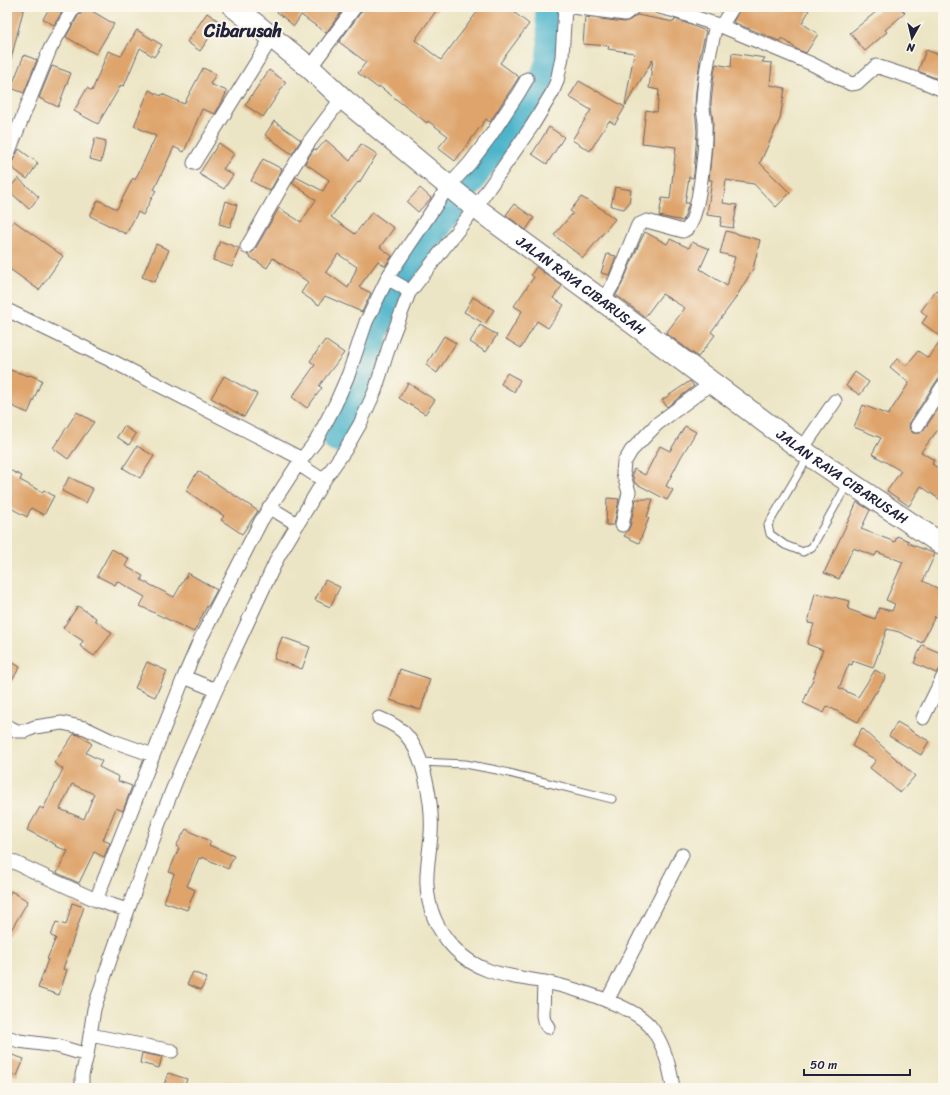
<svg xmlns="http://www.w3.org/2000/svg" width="950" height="1095" viewBox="0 0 950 1095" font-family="Sriracha,sans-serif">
	<rect width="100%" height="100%" fill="#fbf7ec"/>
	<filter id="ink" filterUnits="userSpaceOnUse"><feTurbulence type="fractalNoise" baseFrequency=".025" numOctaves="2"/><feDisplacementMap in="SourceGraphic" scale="8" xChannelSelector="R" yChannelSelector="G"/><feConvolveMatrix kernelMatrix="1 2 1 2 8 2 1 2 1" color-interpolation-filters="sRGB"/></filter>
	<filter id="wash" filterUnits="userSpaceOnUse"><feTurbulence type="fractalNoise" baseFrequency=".012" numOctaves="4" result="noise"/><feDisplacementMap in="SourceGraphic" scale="16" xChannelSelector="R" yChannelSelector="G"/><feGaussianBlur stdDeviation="0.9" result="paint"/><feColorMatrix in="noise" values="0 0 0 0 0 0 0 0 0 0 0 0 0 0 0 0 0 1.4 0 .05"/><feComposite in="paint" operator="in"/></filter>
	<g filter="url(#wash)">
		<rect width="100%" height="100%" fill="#ece5c5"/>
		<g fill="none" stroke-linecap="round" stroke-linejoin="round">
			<path stroke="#4cb4ca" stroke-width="25" d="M336 440 359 389 387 302 404 271 449 214 491 154 525 114 536 95 548 61 550 41 547 7"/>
		</g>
		<g id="blocks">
			<path fill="#dea46c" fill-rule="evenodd" d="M8 7H24L11 59 7 58V12Z
				M50 7H65L54 25 43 19Z
				M85 7 114 24 96 54 66 37 79 14 80 15Z
				M271 7H345L326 33 301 15 294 26Z
				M363 7H439L415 40 441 60 481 7H507L529 24 500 63 519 77 490 122 486 119 455 161 438 148 448 136 428 121 427 123 379 86 378 88 358 73 366 62 339 42 361 12Z
				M741 7H802L809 11 802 23 818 34 806 53 798 50 782 38 779 41 733 22Z
				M882 7H900L905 13 885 30 887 32 865 51 850 33Z
				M207 13 220 22 200 51 187 42Z
				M637 15 674 22 675 19 706 31 699 60 700 61 696 91 695 106 697 132 694 174 693 178 689 177 685 203H689L683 221 659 216 662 198 670 199 676 147 642 143 646 110 657 112 659 90 649 88 653 59 626 105H625L634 53 608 49 609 46 583 44 585 17 624 22 630 20Z
				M137 30 162 45 154 57 140 48 124 86 121 85 98 124 74 111 87 88 92 91 108 51 121 56Z
				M926 50 943 56V81L918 71Z
				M732 53 765 58 762 62 772 63 770 85 785 88 780 119 760 163 790 193 776 207 754 184 726 180 723 203 737 205 733 228 720 226 722 217 707 215 712 180H709L712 145 713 122 711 104 714 74 716 64 731 67Z
				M24 55 37 60 24 93 11 88Z
				M52 66 71 73 58 107 39 98Z
				M203 68 216 74 210 84 227 91 222 102 215 114 202 109 184 152 174 147 154 190H156L143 215 138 212 126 234 90 216 98 200 117 209 133 178 135 180 156 136 134 126 149 90 161 96 162 94 184 104Z
				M269 70 286 82 263 117 245 105Z
				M579 81 625 107 615 124 609 121 590 151 572 140 591 110 569 97Z
				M274 121 301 140 292 154 265 135Z
				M549 127 564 137 547 164 532 154Z
				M95 138 106 141 101 162 90 159Z
				M326 140 350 161 361 144 377 154 359 183 358 182 331 217 355 234 372 212 394 228 380 247 392 256 385 266 378 261 359 287 371 293 362 312 325 296 319 305 301 293 308 282 273 258 267 268 247 255 254 251 279 208 301 222 316 200 292 183 296 177 323 191 329 180 305 163 314 149 317 150ZM338 254 357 267 348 288 326 272Z
				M219 143 234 154 223 169 233 175 224 189 199 174Z
				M19 149 38 163 27 179 7 164 12 162Z
				M263 159 282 169 270 191 251 181Z
				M18 178 39 197 29 209 8 190Z
				M615 187 631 190 629 203 624 209 611 206Z
				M420 188 431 198 418 212 407 202Z
				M581 197 596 205 615 219 583 258 554 235 573 213 570 211Z
				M226 201 237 205 230 227 219 224Z
				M514 204 534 218 526 230 506 215Z
				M14 221 63 256 39 290 7 267V230Z
				M726 231 760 240 753 269 735 299 711 332 715 335 698 357 666 333 685 308 662 294 645 317 616 295 622 284 639 244 645 232 667 244 670 239 689 248 692 242 709 249 700 269 727 286 735 257 720 253Z
				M220 241 239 248 232 267 213 260Z
				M156 244 169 250 155 282 142 277Z
				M607 254 616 256 609 275 601 273Z
				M536 267 562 286 553 298 564 305 548 328 537 321 521 348 506 339 522 311 514 306 534 277 531 275Z
				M936 290 943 295V374L936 382 910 422 909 426 910 430 913 433H920L924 430 938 409 943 412V423L921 452 934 460 932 464 943 471V502L921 486 909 506 887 491 901 471 872 454 881 438 854 427 863 405 888 415 909 383 890 367 897 359 906 366 918 351 928 358 943 338 922 323 927 316 921 311Z
				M473 297 494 310 485 324 464 312Z
				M480 325 497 335 486 352 470 342Z
				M444 336 456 343 437 373 426 365Z
				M325 340 344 353 319 386 322 388 307 408 292 397 315 365 310 361Z
				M7 369 29 376 30 375 42 380 28 413 7 404Z
				M855 372 869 382 860 395 846 386Z
				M507 373 520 380 514 392 501 384Z
				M224 376 257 394 244 417 211 398Z
				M690 381 694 386 667 407 662 400Z
				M408 383 435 400 425 414 399 398Z
				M77 412 94 422 68 459 53 448Z
				M124 426 136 434 129 445 117 437Z
				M685 426 696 432 681 457 666 486 673 490 667 500 635 483 632 474 634 469 645 475 660 446 670 451Z
				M137 446 154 456 140 478 123 468Z
				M7 469 22 476 20 480 42 492 44 490 54 496 44 515 31 508 27 517 7 506Z
				M198 471 258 511 242 534 221 520 224 516 186 491Z
				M69 477 93 489 86 503 62 491Z
				M607 498 619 499 614 525H606Z
				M636 499H653L647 517 649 518 639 543 624 536 630 527Z
				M857 502 870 510 861 529 895 542 897 536 909 541 908 543 935 554 923 581 943 591V621L935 616 922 643 899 632 887 629 873 668 853 661 852 665 849 664 839 688 858 697 875 670 886 676 876 693H875L858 722 827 706 824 713 803 703 816 672 814 671 823 650 807 644 814 624 808 623 815 593 850 601 848 609 875 619 879 608 892 611 895 604 886 600 903 562 877 552 875 556 853 548 839 579 824 573Z
				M112 549 129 559 125 566 143 576 141 580 174 597 188 573 217 590 208 606H207L194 632 140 606 145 597 117 581 115 585 97 576Z
				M325 580 340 587 330 607 315 600Z
				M78 606 96 618 95 620 112 633 94 656 80 646 83 641 63 628Z
				M282 637 310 647 302 669 274 659Z
				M922 645 943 654V669L939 670 936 673 914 663Z
				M7 659 20 667 7 688Z
				M147 662 167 671 155 697 135 688Z
				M400 669 430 679 421 710 390 700Z
				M897 722 911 730V731L929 741 921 755 889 736Z
				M862 728 915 776 900 793 884 779 870 768 876 760 852 746Z
				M74 734 79 735 92 744 86 753 102 761 99 767 119 777 118 781 132 786 123 811 116 808 103 840 110 843 104 857 94 852 79 883 57 873 68 851 55 846 56 845 27 830 40 807 43 809 63 769 54 763ZM72 784 94 794 84 819 60 809Z
				M186 829 211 842 209 845 234 856 228 869 202 857 201 859 199 858 187 886 195 890 187 910 164 902 174 874 169 872 179 848 176 846Z
				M11 891 28 901 7 937V898Z
				M72 903 84 907 63 969 67 970 59 995 38 988 48 959H47L56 938 51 936 56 922 66 925Z
				M193 972 207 978 201 990 187 984Z
				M7 1053 24 1059 17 1076 7 1073Z
				M142 1053 162 1057 159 1068 140 1063Z
				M168 1073 187 1079 184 1088H163Z"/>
		</g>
	</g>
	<g filter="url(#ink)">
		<use href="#blocks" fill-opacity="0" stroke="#69666b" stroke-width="1"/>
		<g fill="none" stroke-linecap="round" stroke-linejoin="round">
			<defs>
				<path id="lane" d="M808 457 768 525 770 534 785 545 803 552 812 547 848 483
					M420 762 465 764 497 770 612 799"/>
				<path id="street" d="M572 7 625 14 634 7
					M659 7 675 11 721 26 812 64 851 84 857 83 876 66 922 81 943 90
					M721 26 733 7
					M310 68 355 7
					M7 156 50 49 74 7
					M194 163 272 37
					M247 247 288 175 309 142 342 98
					M387 278 403 287 409 293
					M603 301 615 281 638 225 647 221 683 231C686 230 688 228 690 225 700 207 706 144 705 122 704 115 702 108 703 101 704 76 710 50 716 25
					M7 310 110 360 302 459
					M917 426 943 386
					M802 449 835 401
					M298 464 323 480
					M269 507 297 524
					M622 525 629 492 623 473 624 462 627 458 631 451 657 424 712 383
					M216 690 184 677 200 640 261 521 298 464 316 441 335 405 349 373 366 322 389 275 448 187 470 163 491 135 518 94 527 79
					M379 718C389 722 400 727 407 736 425 757 433 806 431 834 430 851 426 868 427 885 428 909 438 931 454 948 479 975 511 976 545 982 573 988 632 1005 650 1026 664 1044 670 1066 673 1088
					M923 718 943 677
					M7 726 17 731H25L35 727 62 723 85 728 110 740 153 755
					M7 859 96 900 127 910
					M96 900 184 677
					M544 982 543 1015 544 1021 548 1027
					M607 1001 682 855
					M90 1035 172 1051
					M7 1037 19 1041 57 1046 87 1055
					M82 1088V1075L87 1055 94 1009 110 960 159 823 180 771 216 690 278 557 324 480 345 450 360 424 375 391 392 337 409 293 475 208 532 126 552 93 557 81 562 57 565 7"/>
				<g id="primary">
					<path id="s1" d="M234 7 310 68 342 98 469 203 603 301 809 455 943 545"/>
				</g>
			</defs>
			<use href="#lane" stroke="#69666b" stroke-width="9"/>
			<use href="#street" stroke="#69666b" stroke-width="15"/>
			<use href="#primary" stroke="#69666b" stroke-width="23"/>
			<use href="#lane" stroke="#fff" stroke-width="7"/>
			<use href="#street" stroke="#fff" stroke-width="13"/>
			<use href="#primary" stroke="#fff" stroke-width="21"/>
		</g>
	</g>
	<g text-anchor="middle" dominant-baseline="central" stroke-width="4" stroke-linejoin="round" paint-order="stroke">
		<g font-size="14" fill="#22223b" stroke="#fbf7ec">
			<text stroke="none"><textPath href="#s1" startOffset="445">JALAN RAYA CIBARUSAH</textPath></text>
			<text stroke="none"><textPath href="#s1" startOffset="769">JALAN RAYA CIBARUSAH</textPath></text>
		</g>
		<g font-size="18" font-weight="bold" fill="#22223b" stroke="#fbf7ec">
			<text x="243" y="31">Cibarusah</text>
		</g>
	</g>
	<rect width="950" height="1095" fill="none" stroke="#fbf7ec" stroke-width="24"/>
	<g transform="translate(912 38) rotate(188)" stroke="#fbf7ec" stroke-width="3" paint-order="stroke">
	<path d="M0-3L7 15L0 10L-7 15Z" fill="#22223b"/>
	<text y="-6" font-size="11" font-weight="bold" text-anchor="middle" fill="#22223b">N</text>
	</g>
	<path d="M804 1069v6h106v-6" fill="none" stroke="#22223b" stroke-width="2"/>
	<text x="810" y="1069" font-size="12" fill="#22223b" stroke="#fbf7ec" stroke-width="3" paint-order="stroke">50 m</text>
</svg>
